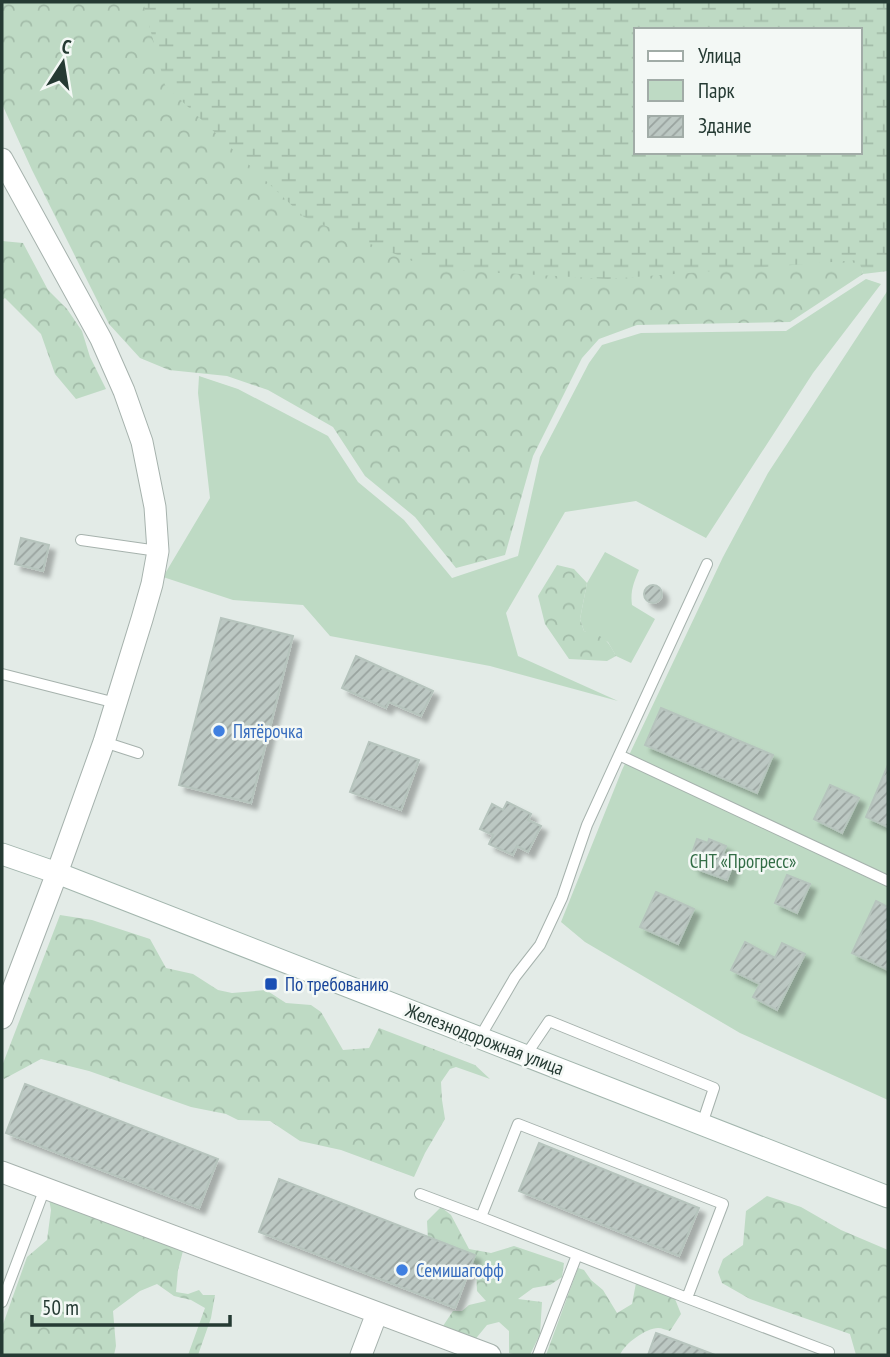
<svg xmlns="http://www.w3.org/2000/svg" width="890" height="1357" viewBox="0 0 890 1357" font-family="'PT Sans Narrow',sans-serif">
	<defs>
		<pattern id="forest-crowns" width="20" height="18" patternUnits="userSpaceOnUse" patternTransform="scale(1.75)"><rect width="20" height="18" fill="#bedac4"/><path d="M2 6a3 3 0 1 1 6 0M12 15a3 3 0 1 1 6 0" fill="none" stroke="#a3bca9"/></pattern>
		<pattern id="wetland-marsh" width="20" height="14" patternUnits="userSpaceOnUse" patternTransform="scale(1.75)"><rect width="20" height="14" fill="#bedac4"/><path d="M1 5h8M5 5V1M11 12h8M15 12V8" fill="none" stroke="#a3bca9"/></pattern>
		<pattern id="building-hatch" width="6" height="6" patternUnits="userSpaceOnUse" patternTransform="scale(1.75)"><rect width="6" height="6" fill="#bcc8c3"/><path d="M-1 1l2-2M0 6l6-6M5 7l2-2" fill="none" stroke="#99a39f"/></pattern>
		<filter id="shadow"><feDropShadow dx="6" dy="6" stdDeviation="2" flood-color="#0004"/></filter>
	</defs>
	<rect width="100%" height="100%" fill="#e3ebe7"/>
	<path fill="#bedac4" d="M866 279 881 284 813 373 706 538 636 501 565 512 506 613 518 656 618 701 490 666 330 636 303 605 233 600 163 577 210 498 198 393 199 376 238 389 328 436 358 482 404 520 452 578 518 556 540 457 589 363 602 345 641 333 786 331Z
		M888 290V1100L740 1033 585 942 561 922 622 770 723 557 768 473Z
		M605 552 639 570C634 582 630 591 632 605L655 619 631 663 616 656 608 642 584 631 580 619 587 583Z"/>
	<path fill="url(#forest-crowns)" d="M2 2H534L541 110 655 160 745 152 860 260 863 274 790 322 637 325 599 339 582 358 533 456 505 555 456 568 415 517 365 476 333 427 268 390 227 376 169 370 140 358 109 324 32 170 2 104Z
		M2 241 23 243 48 290 67 309 82 331 90 357 106 389 76 399 55 374 41 334 5 298 2 300Z
		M557 565 574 569 587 583 580 619 584 631C603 636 607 638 616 656L607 661 569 659 545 624 538 596Z
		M60 915 92 920 150 939 166 968 193 974 218 990 232 993 266 990 286 1003 311 1005 321 1012 343 1050 369 1048 379 1028 475 1065 490 1079 456 1067 450 1069 441 1082 442 1100 445 1119 425 1153 414 1177 341 1150 300 1141 270 1121 238 1120 226 1114 191 1107 89 1071 41 1059 4 1079 2 1076V1066Z
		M767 1196 801 1207 841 1230 888 1250V1355H856L850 1334 750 1299 722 1283 718 1272 723 1259 743 1245 746 1211Z
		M49 1199 183 1251 178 1270 176 1292 188 1294 199 1290 203 1295H215L211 1318 198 1355H188L205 1308 191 1300 174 1296 157 1284 140 1291 113 1311 116 1346 114 1355H2V1327L27 1257 47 1240 51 1210Z
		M441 1207 451 1215 469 1249 491 1253 514 1246 564 1263 562 1277 550 1285 533 1288 518 1299 542 1302 540 1334 530 1355H517L509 1353V1331L499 1322 487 1325 473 1342 441 1329 453 1311H462L469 1305 486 1301 477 1291 476 1265 460 1253 428 1240 427 1221Z
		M578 1268 584 1270 591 1280 603 1290 617 1313 632 1304 636 1283 675 1299 681 1314 670 1331C666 1330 662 1328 658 1328 646 1328 624 1344 620 1355H546Z"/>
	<path fill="url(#wetland-marsh)" fill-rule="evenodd" d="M143 2H888V271L863 274 859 260 608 279 432 269 304 217 165 85ZM636 30H860V152H636Z"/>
	<path fill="url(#building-hatch)" stroke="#b6c4bd" stroke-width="2" filter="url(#shadow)" d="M21 538 49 545 43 571 15 564Z
		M644 594a9 9 0 1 1 18 0a9 9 0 1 1-18 0Z
		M221 618 293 636 251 803 179 785Z
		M356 656 433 691 421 716 389 702 386 708 342 688Z
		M661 708 773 755 757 793 645 745Z
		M369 742 419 760 401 810 350 792Z
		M888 765V827L866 817Z
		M830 785 859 798 842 833 814 819Z
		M507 802 531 814 528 820 541 826 528 852 517 846 513 855 489 844 493 835 480 829 492 804 503 810Z
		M697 839 708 843 709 839 726 846 723 854 735 859 727 880 694 868 696 864 689 862Z
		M787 875 810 884 797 913 775 903Z
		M656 892 694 909 678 944 640 927Z
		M876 901 888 907V970L852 953Z
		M745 942 775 958 782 943 805 954 777 1010 753 997 760 984 731 970Z
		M25 1084 218 1159 199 1208 6 1133Z
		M539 1143 699 1208 679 1256 519 1191Z
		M279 1179 475 1255 455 1308 259 1232Z
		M279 1179 475 1255 455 1308 259 1232Z
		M656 1333 678 1341 715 1355H648Z"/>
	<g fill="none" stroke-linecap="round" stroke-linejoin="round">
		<defs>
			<path id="lane" d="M81 540 158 551
				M2 674 116 703
				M104 742 138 753
				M619 755 707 564
				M480 1037 515 977 540 945 562 898 587 825 619 755 888 881
				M526 1055 549 1021 714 1088 702 1124
				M518 1124 723 1204 687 1298 481 1217Z
				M420 1194 481 1217
				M687 1298 829 1352
				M2 1302 45 1188
				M538 1355 577 1255"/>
			<path id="street" d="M2 159 101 339 124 391 142 442 155 507 158 551 152 584 142 619 104 742 57 873 2 1018
				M2 1172 490 1355
				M361 1355 377 1313"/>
			<path id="secondary" d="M2 854 57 873 888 1197"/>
		</defs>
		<use href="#lane" stroke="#a6b2ad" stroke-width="12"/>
		<use href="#street" stroke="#a6b2ad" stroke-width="23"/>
		<use href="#secondary" stroke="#a3b6ae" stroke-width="23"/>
		<use href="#lane" stroke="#fff" stroke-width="10"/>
		<use href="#street" stroke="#fff" stroke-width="21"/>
		<use href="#secondary" stroke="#fff" stroke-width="21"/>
	</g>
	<g fill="#3f7fe0" stroke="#f3f8f5" stroke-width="2.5">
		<circle cx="219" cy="731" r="7"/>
		<circle cx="402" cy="1270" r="7"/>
	</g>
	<rect fill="#1a4fb4" stroke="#f3f8f5" stroke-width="2.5" x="264" y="977" width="14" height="14" rx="3.5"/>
	<g text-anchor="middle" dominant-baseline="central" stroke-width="5" stroke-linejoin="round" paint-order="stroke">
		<g font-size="19" fill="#366cbe" stroke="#f3f8f5" text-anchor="start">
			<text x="233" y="731">Пятёрочка</text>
			<text x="416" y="1270">Семишагофф</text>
		</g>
		<g font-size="19" fill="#336d46" stroke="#f3f8f5">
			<text x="743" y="861">СНТ «Прогресс»</text>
		</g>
		<g font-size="19" fill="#164399" stroke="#f3f8f5" text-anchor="start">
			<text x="285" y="984">По требованию</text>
		</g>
		<g font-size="19" fill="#253a33" stroke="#f3f8f5">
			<text transform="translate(485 1039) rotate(21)">Железнодорожная улица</text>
		</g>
	</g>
	<rect width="890" height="1357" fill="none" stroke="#253a33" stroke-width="7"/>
	<rect x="634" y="28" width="228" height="126" fill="#f3f8f5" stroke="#a1aca7" stroke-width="2"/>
	<rect x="648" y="51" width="35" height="10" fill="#ffffff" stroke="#a1aca7" stroke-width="2"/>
	<text x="698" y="63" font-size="21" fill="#253a33">Улица</text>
	<rect x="648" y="80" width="35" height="21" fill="#bedac4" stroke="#a1aca7" stroke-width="2"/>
	<text x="698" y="98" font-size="21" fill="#253a33">Парк</text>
	<rect x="648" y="116" width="35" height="21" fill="url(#building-hatch)" stroke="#a1aca7" stroke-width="2"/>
	<text x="698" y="133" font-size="21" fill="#253a33">Здание</text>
	<g transform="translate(63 63) rotate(12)" stroke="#f3f8f5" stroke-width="5" paint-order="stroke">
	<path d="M0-5L12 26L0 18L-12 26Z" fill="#253a33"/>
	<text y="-10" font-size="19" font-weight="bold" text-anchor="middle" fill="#253a33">С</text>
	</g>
	<path d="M32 1315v10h198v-10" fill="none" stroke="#253a33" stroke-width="3.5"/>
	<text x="42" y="1315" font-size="21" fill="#253a33" stroke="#f3f8f5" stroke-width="5" paint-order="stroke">50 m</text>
</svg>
